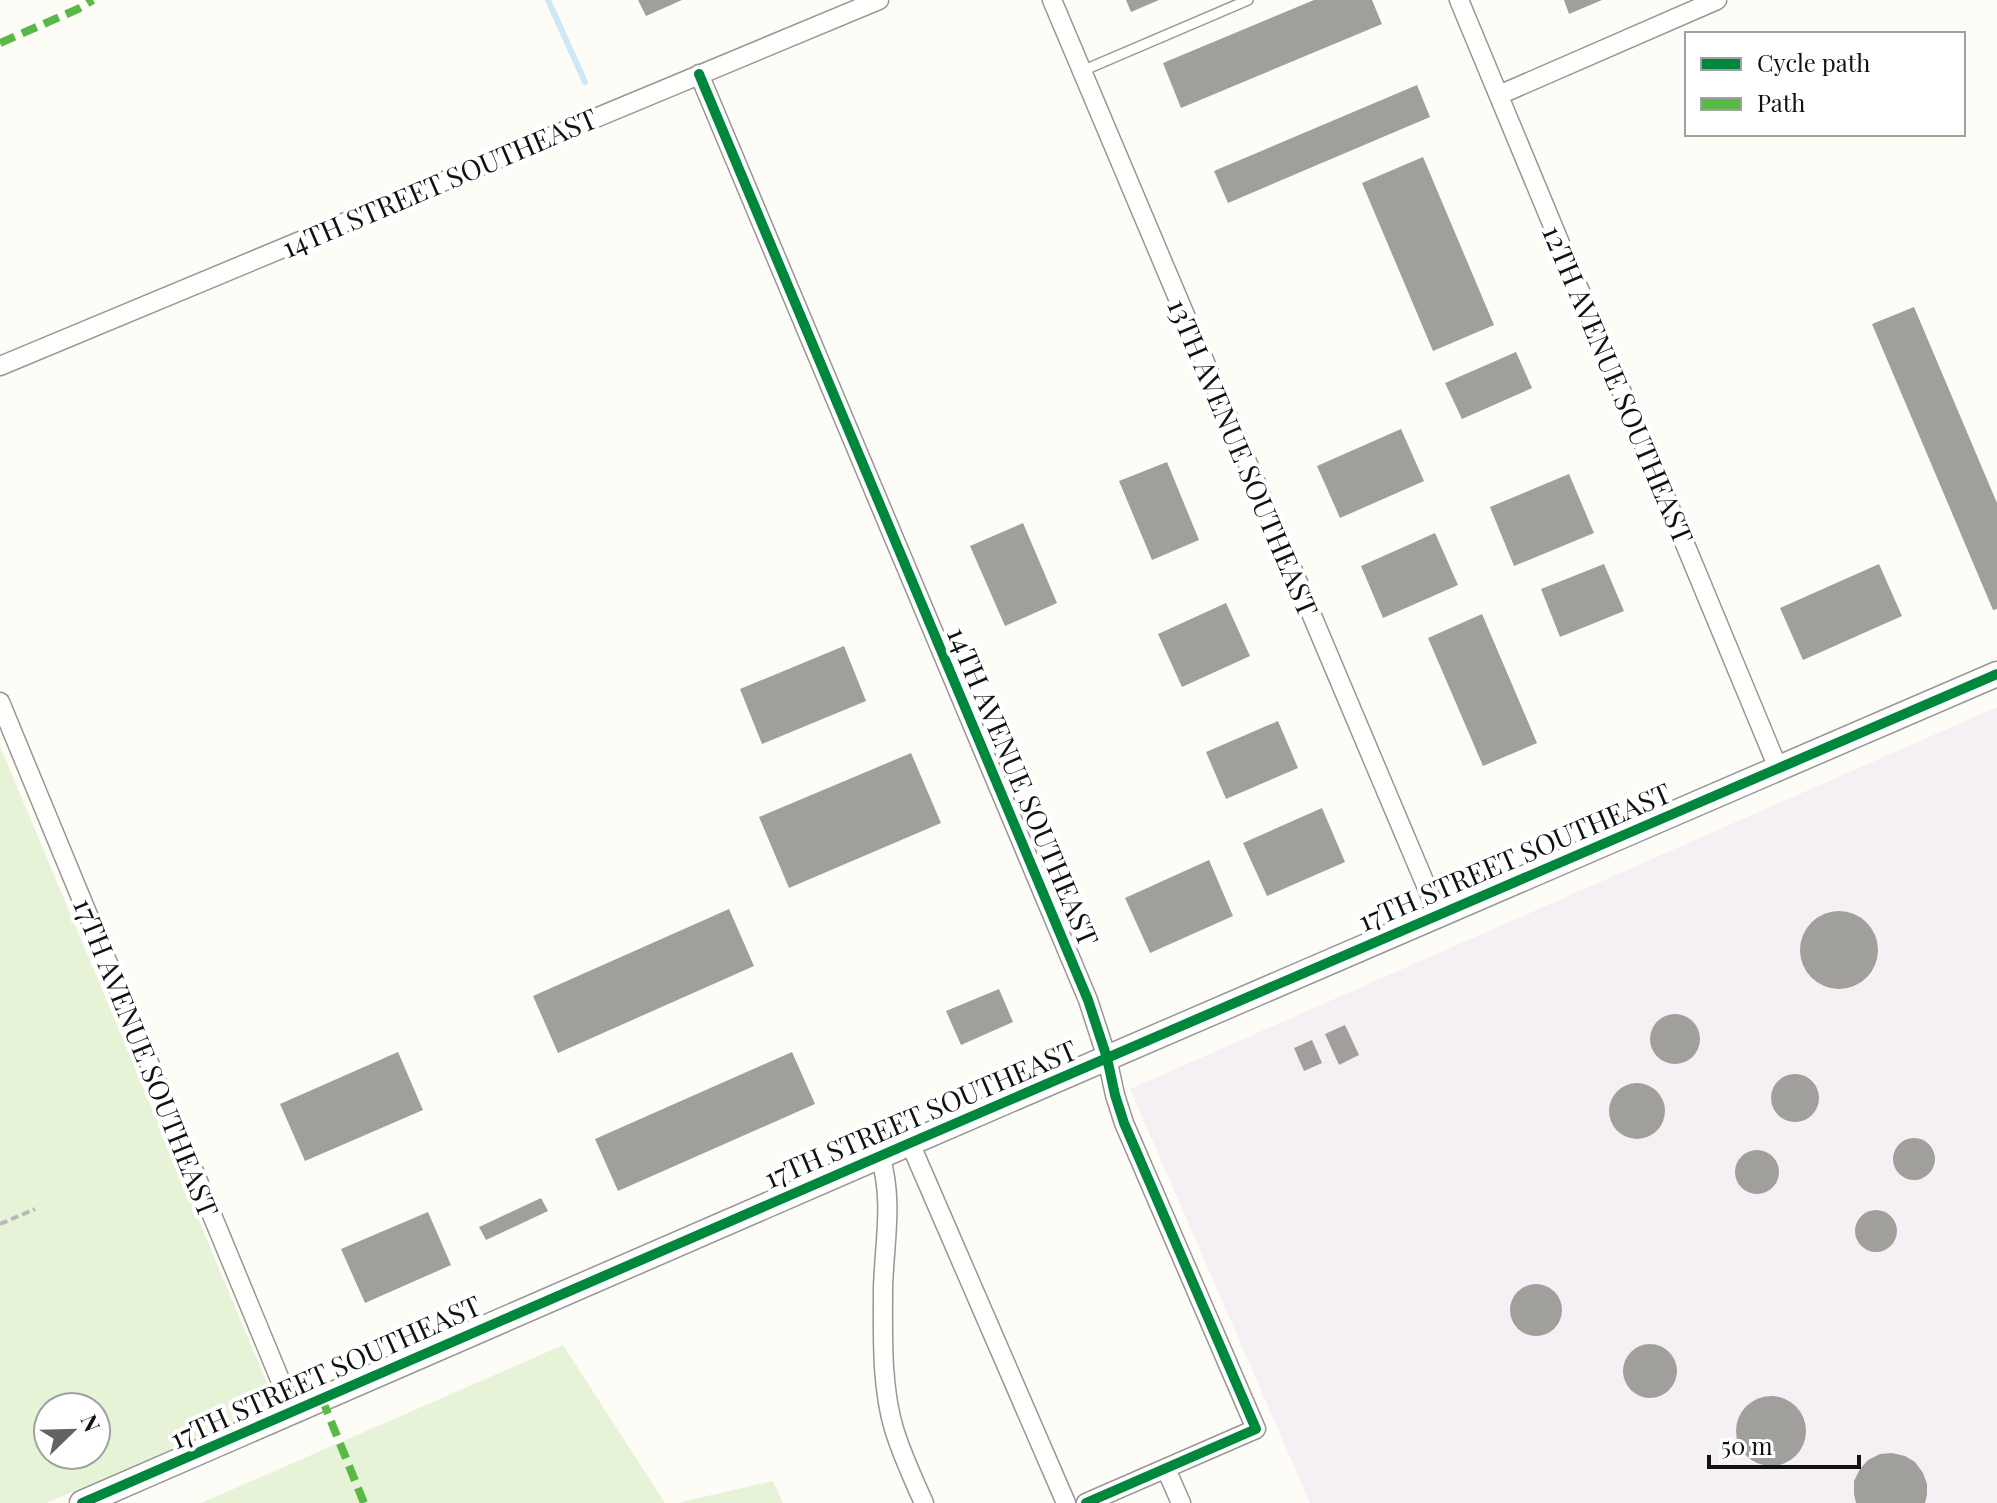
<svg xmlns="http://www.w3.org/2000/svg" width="1997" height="1503" viewBox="0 0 1997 1503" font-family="'Playfair Display',serif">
	<rect width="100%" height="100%" fill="#fdfcf7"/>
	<path fill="#f5f0f3" d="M1997 707V1503H1310L1130 1089Z"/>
	<path fill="#e7f3d7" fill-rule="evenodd" d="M0 746 277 1407 46 1503H0ZM48 1407H96V1455H48Z
		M563 1345 665 1503H200L231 1490Z
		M773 1481 783 1503H677Z"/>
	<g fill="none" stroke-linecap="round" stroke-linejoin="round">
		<path stroke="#cde8f7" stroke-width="6" d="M548 0 585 82"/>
	</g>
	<path fill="#a19f9c" d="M638 0H682L646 16Z
		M1126 0H1159L1131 12Z
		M1314 0H1372L1382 24 1181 108 1163 63Z
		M1564 0H1602L1569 14Z
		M1417 85 1430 117 1228 203 1214 171Z
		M1423 157 1494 325 1433 351 1362 183Z
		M1914 307 1997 503V609L1993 610 1872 324Z
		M1516 352 1532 388 1462 419 1445 383Z
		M1401 429 1424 481 1340 518 1317 466Z
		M1167 462 1199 540 1152 560 1119 481Z
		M1569 474 1594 533 1514 566 1490 507Z
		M1023 523 1057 603 1005 626 970 546Z
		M1435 533 1458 585 1383 618 1361 566Z
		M1604 564 1624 611 1560 637 1541 589Z
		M1879 564 1902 616 1803 660 1780 608Z
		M1226 603 1250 656 1182 687 1158 634Z
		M1482 614 1537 743 1483 766 1428 638Z
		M844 646 866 701 762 744 740 689Z
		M1278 721 1298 768 1226 799 1206 752Z
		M911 753 941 823 789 888 759 817Z
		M1322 808 1345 862 1267 896 1243 843Z
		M1209 860 1233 916 1150 953 1125 898Z
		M729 909 754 966 558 1053 533 996Z
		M1800 950a39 39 0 1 1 78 0a39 39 0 1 1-78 0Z
		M999 989 1013 1022 961 1045 946 1011Z
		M1650 1039a25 25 0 1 1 50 0a25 25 0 1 1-50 0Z
		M1345 1025 1359 1055 1339 1065 1325 1034Z
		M1312 1040 1322 1063 1304 1071 1294 1048Z
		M398 1052 423 1110 305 1161 280 1104Z
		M792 1052 815 1104 618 1191 595 1139Z
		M1771 1098a24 24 0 1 1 48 0a24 24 0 1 1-48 0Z
		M1609 1111a28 28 0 1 1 56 0a28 28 0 1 1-56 0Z
		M1893 1159a21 21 0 1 1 42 0a21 21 0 1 1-42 0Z
		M1735 1172a22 22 0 1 1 44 0a22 22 0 1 1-44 0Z
		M541 1198 548 1211 486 1240 479 1227Z
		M1855 1231a21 21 0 1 1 42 0a21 21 0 1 1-42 0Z
		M428 1212 451 1265 365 1303 341 1249Z
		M1510 1310a26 26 0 1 1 52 0a26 26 0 1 1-52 0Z
		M1623 1371a27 27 0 1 1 54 0a27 27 0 1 1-54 0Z
		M1736 1431a35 35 0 1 1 70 0a35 35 0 1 1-70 0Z
		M1892 1453 1905 1456 1915 1462 1923 1473 1927 1484V1495L1925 1503H1856L1854 1494V1481L1860 1469 1868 1460 1880 1454Z"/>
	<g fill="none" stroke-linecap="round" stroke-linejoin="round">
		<defs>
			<path id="service" d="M1082 71 1248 0"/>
			<path id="minor" d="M1052 0 1438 914
				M1459 0 1778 768
				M699 74 1088 1000 1107 1058 1115 1095 1124 1123 1256 1429 1086 1503
				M1499 95 1717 0
				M0 366 879 0
				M0 702 293 1411
				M910 1143 1066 1503
				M880 1156C894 1200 884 1244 883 1289 883 1335 881 1385 894 1429 902 1455 913 1479 924 1503
				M1166 1469 1181 1503"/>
			<path id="tertiary" d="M82 1503 910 1143 1997 674"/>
		</defs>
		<use href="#service" stroke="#979795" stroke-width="12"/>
		<use href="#minor" stroke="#979795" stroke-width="21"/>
		<use href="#tertiary" stroke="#979795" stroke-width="27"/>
		<path stroke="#b9b9b8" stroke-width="4" stroke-dasharray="8 4" stroke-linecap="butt" d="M0 1224 35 1209"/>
		<use href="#service" stroke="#fffffe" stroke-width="9"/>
		<use href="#minor" stroke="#fffffe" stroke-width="18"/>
		<use href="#tertiary" stroke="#fffffe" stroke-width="24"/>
		<path stroke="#58b947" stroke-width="8" stroke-dasharray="16 8" stroke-linecap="butt" d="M0 43 78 9 93 0
			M322 1399 364 1503"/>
		<defs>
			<path id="cycleway" d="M699 74 1088 1000 1107 1058 1115 1095 1124 1123 1256 1429 1086 1503
				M82 1503 910 1143 1997 674"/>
		</defs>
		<use href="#cycleway" stroke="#fff" stroke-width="15"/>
		<use href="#cycleway" stroke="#00873e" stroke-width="10"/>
	</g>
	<g text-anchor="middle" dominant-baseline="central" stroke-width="8" stroke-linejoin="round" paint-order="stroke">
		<g font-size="28" fill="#111" stroke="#fff">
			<text transform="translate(439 182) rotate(-23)">14TH STREET SOUTHEAST</text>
			<text transform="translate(1619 384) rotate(67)">12TH AVENUE SOUTHEAST</text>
			<text transform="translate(1244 457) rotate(67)">13TH AVENUE SOUTHEAST</text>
			<text transform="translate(1024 786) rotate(67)">14TH AVENUE SOUTHEAST</text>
			<text transform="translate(1514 856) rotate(-23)">17TH STREET SOUTHEAST</text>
			<text transform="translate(147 1057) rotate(68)">17TH AVENUE SOUTHEAST</text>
			<text transform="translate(920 1113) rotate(-23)">17TH STREET SOUTHEAST</text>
			<text transform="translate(325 1371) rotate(-24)">17TH STREET SOUTHEAST</text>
		</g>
	</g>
	<rect x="1685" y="32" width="280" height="104" fill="#ffffff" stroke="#a0a0a0" stroke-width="2"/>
	<rect x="1701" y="58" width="40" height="12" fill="#00873e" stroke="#a0a0a0" stroke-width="2"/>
	<text x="1757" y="72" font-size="24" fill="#111111">Cycle path</text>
	<rect x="1701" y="98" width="40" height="12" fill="#58b947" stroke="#a0a0a0" stroke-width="2"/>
	<text x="1757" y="112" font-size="24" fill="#111111">Path</text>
	<g transform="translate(72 1431) rotate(67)"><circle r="38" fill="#ffffff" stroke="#a0a0a0" stroke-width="2"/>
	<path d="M0-6L14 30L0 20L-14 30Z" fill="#646362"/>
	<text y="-12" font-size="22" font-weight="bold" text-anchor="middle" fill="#111111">N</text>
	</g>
	<path d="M1709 1455v12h150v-12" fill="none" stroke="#111111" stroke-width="4"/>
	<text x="1721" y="1455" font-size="24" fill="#111111" stroke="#ffffff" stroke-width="6" paint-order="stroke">50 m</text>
</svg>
